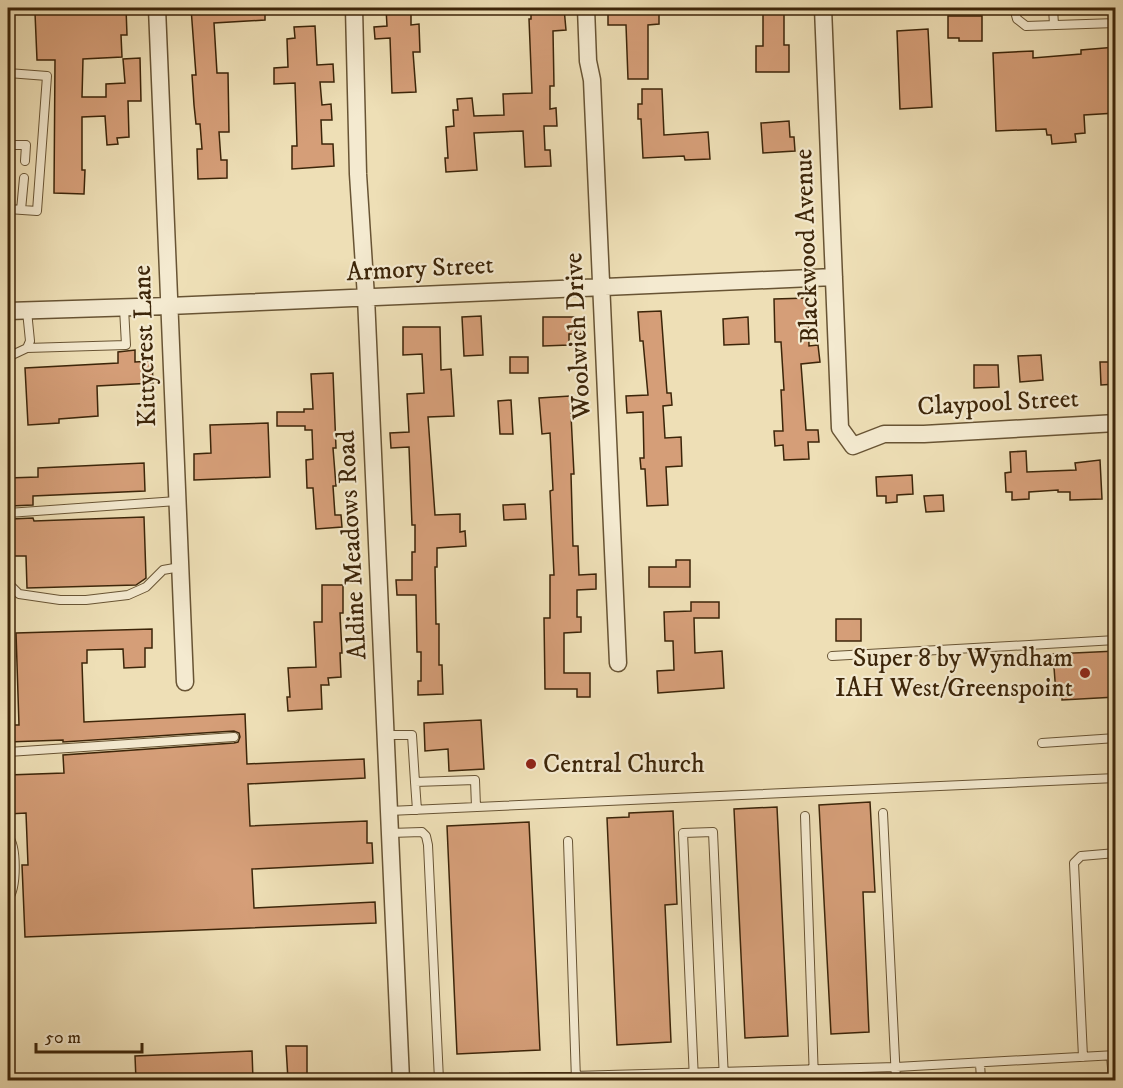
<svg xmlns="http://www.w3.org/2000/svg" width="1123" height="1088" viewBox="0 0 1123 1088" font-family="'IM FELL DW Pica',serif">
	<rect width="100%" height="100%" fill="#eedfb6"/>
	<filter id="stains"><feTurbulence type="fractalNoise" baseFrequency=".00333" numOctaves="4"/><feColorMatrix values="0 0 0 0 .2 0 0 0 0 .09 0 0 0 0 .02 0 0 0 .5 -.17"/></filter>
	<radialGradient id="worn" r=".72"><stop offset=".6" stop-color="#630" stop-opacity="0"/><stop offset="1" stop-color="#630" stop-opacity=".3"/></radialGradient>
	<path fill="#d59e78" stroke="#3c2509" stroke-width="1.5" d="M101 8H126L127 35H121L122 57 83 59 82 97H106V84L125 83 123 59 140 58 141 101H128L129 137 117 138 118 144 107 145 105 116 82 117V170H85L84 194 54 193 55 60H37L35 13 101 11Z
		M191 8H265V20L214 23 217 73H228L229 132H219L221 160H227V178L198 179 197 149H202L200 124H196L194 105 192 75H196Z
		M386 8H411V25L419 24 420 52H413L416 92 392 93 390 38 375 39 374 27 387 26Z
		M531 8H564L566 30 553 31 554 86H550V109L556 108 557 126H544L545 150H550L551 166 525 167 523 131 474 133 477 170 446 172 445 158H448L446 127 454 126 453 110H458L457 99 472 98 474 116 504 115 503 94 532 93 529 19H531Z
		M763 8H784V45H789V72H756V46H763Z
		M608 9H625V12L659 11V24L648 25V79H628L626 25H608Z
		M948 16H982V41H959V38H948Z
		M315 26 317 65 333 64 334 82H320L322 105 331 104 332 120H321L322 144H333L334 166 292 169V146H297L295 83 274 84V68L288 67 287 39 295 38 294 27Z
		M928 29 932 107 900 109 897 31Z
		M1116 47V113L1084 115 1085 133 1075 134 1076 142 1052 144 1051 135H1047L1046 129 996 131 993 53 1033 51V58L1081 54V50Z
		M642 89H662L664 135 708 132 710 159 685 160 684 156 643 158 641 119H638V104H642Z
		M789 121 790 137H794L795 151 763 153 761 123Z
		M808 298 809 346 818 345 820 362 801 364 806 430H818L819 442H808L809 459 784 460 783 445 775 446 774 431H783L781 390H784L781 342H775L774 299Z
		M661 311 667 393H671L672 405 663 406 665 438 681 437 682 466 666 467 668 505 647 506 645 469H641L640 458H644L643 412 627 413 626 396 648 395 643 341H640L638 312Z
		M481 316 483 355 464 356 462 317Z
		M543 317H584V334H569V345L543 346Z
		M748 317 749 344 724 345 723 319Z
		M403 327H440L441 370 451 369 454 416 428 417 435 515 460 514V532L465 531 466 546 437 548V567H435L436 624H439V665H442L443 694 418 695V681H421V652H417L416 595H397L396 580H412V552H415V525H412L409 447 391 448 390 433 409 432 407 394 424 393 422 354 403 355Z
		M135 350V362L152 361 153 383 97 386 98 416 59 419V423L28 425 25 368 118 363V352Z
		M1041 355 1043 380 1020 382 1018 356Z
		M510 357H528V373H510Z
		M1100 362H1116V384L1101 385Z
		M974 365H998L999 387 974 388Z
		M333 373 336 448H333L336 486H333L335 515H341L342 527 316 529 313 488H307L306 460 313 459 312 430H305V426H277V412H304V409H313L311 374Z
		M570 396 574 474H571L573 546H578L579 575 596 574V589L577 590V617H581V632L564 633V673H590V697H577V689H545L544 618H550V575H554L550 491 553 490 550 433 542 434 539 398Z
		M511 400 513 434H500L498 401Z
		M268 423 270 477 194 480V454L211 453 210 425Z
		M1026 451 1027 472 1076 470 1075 463 1100 460 1102 499 1070 500V492H1058V490L1029 492V499L1012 500V492H1006L1005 473 1011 472 1010 452Z
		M144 463 145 491 33 496V505L10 506V497H8V478L38 477V468Z
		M912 475 913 494 897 495V502L886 503V496H877L876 477Z
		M943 495 944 511 926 512 924 496Z
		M525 504 526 519 504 520 503 505Z
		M144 517 146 578 136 585 27 588 26 556H8V542H12L11 519 33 518 34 521Z
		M676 560H690V587H649V567H676Z
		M322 585H343V613H340L342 653H340L341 677 328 678 329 685H321L322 709 288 711 287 697H290L288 668 316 667 314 622H322Z
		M691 602H719V618H694L695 653 722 651 724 688 658 693 657 671 674 670 673 641H665L664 612 691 611Z
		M836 619H861V641H836Z
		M152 629V648H145V667L124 668 123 649 87 650V663H82L84 722 245 714 247 764 364 759 365 778 248 784 250 826 367 821V843H372L373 863 252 869 254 908 375 902 376 923 25 937 22 865H28L26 813 8 814V775L64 773 63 755 234 743 238 742 240 737 239 733 234 731 63 742V740L8 742V725H19L16 633Z
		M1116 651V697L1062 700V693L1056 694 1053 654Z
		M481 720 484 769 449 771 448 749 425 751 424 723Z
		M870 802 875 892H863L869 1032 831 1034 819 805Z
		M777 807 788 1036 745 1038 734 809Z
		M673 811 677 904 665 905 671 1042 617 1045 607 818 629 817V813Z
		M529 822 540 1050 457 1054 447 826Z
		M286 1046H307V1080H288Z
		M252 1051 253 1080H136L135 1056Z"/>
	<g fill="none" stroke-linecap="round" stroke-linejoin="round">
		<defs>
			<path id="lane" d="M1014 8 1017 19 1026 26 1116 23
				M1053 8 1054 25
				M8 73 47 76 37 211 8 209
				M8 145H26L25 161
				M21 210 24 178
				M27 348 126 345 124 308
				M8 413V357L27 348 30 341 27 311
				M8 513 177 501
				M8 583 19 594 60 600H86L128 595 146 587 163 570 180 567
				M832 656 1116 640
				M386 735H412L415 782 475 780 476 807
				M1042 743 1116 738
				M8 752 234 737
				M415 782 417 810
				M389 811 1116 778
				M883 813 896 1080
				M805 816 814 1080
				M390 833 422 832 426 836 428 845 439 1080
				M8 836C17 846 17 888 8 899
				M568 841 576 1080
				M1111 1055 1113 1080
				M1083 1057 1074 863 1081 856 1116 853
				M980 1063 981 1080
				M425 1080 896 1067 1116 1055
				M694 1080 683 833 713 832 724 1080"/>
			<path id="street" d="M157 8 185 682
				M354 8 358 174 366 297 401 1080
				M586 8 588 61 592 80 618 663
				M823 8 840 428 853 446 884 434H924L1116 423
				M8 311 169 306 834 277"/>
		</defs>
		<use href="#lane" stroke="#685434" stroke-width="10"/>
		<use href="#street" stroke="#685434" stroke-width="19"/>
		<use href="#lane" stroke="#f4ead0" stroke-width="8"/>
		<use href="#street" stroke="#f4ead0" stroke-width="16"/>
	</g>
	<g fill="#8f2418" stroke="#f4ead0" stroke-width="2">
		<circle cx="1085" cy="673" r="6"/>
		<circle cx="531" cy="764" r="6"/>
	</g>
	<g text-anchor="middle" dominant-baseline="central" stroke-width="4.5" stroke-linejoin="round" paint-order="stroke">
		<g font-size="26" fill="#3c2509" stroke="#f4ead0">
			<text transform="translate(807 246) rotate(-92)">Blackwood Avenue</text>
			<text transform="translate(420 269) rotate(-3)">Armory Street</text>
			<text transform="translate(578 336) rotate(-93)">Woolwich Drive</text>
			<text transform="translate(145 346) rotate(-92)">Kittycrest Lane</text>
			<text transform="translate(998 403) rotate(-3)">Claypool Street</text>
			<text transform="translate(352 545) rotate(-93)">Aldine Meadows Road</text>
		</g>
		<g font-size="26" fill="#3c2509" stroke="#f4ead0" text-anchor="end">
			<text x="1073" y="658">Super 8 by Wyndham<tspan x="1073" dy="30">IAH West/Greenspoint</tspan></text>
			<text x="543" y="764" text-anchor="start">Central Church</text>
		</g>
	</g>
	<rect width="1123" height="1088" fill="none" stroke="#eedfb6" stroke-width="30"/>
	<rect x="9" y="9" width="1105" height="1070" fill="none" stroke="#3c2509" stroke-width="3"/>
	<rect x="15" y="15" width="1093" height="1058" fill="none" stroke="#3c2509" stroke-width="1.5"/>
	<path d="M36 1043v9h106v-9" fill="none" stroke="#3c2509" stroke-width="3"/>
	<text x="45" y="1043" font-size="18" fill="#3c2509" stroke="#f4ead0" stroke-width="4.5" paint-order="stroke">50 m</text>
	<rect width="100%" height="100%" filter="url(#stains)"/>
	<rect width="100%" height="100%" fill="url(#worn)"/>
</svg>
